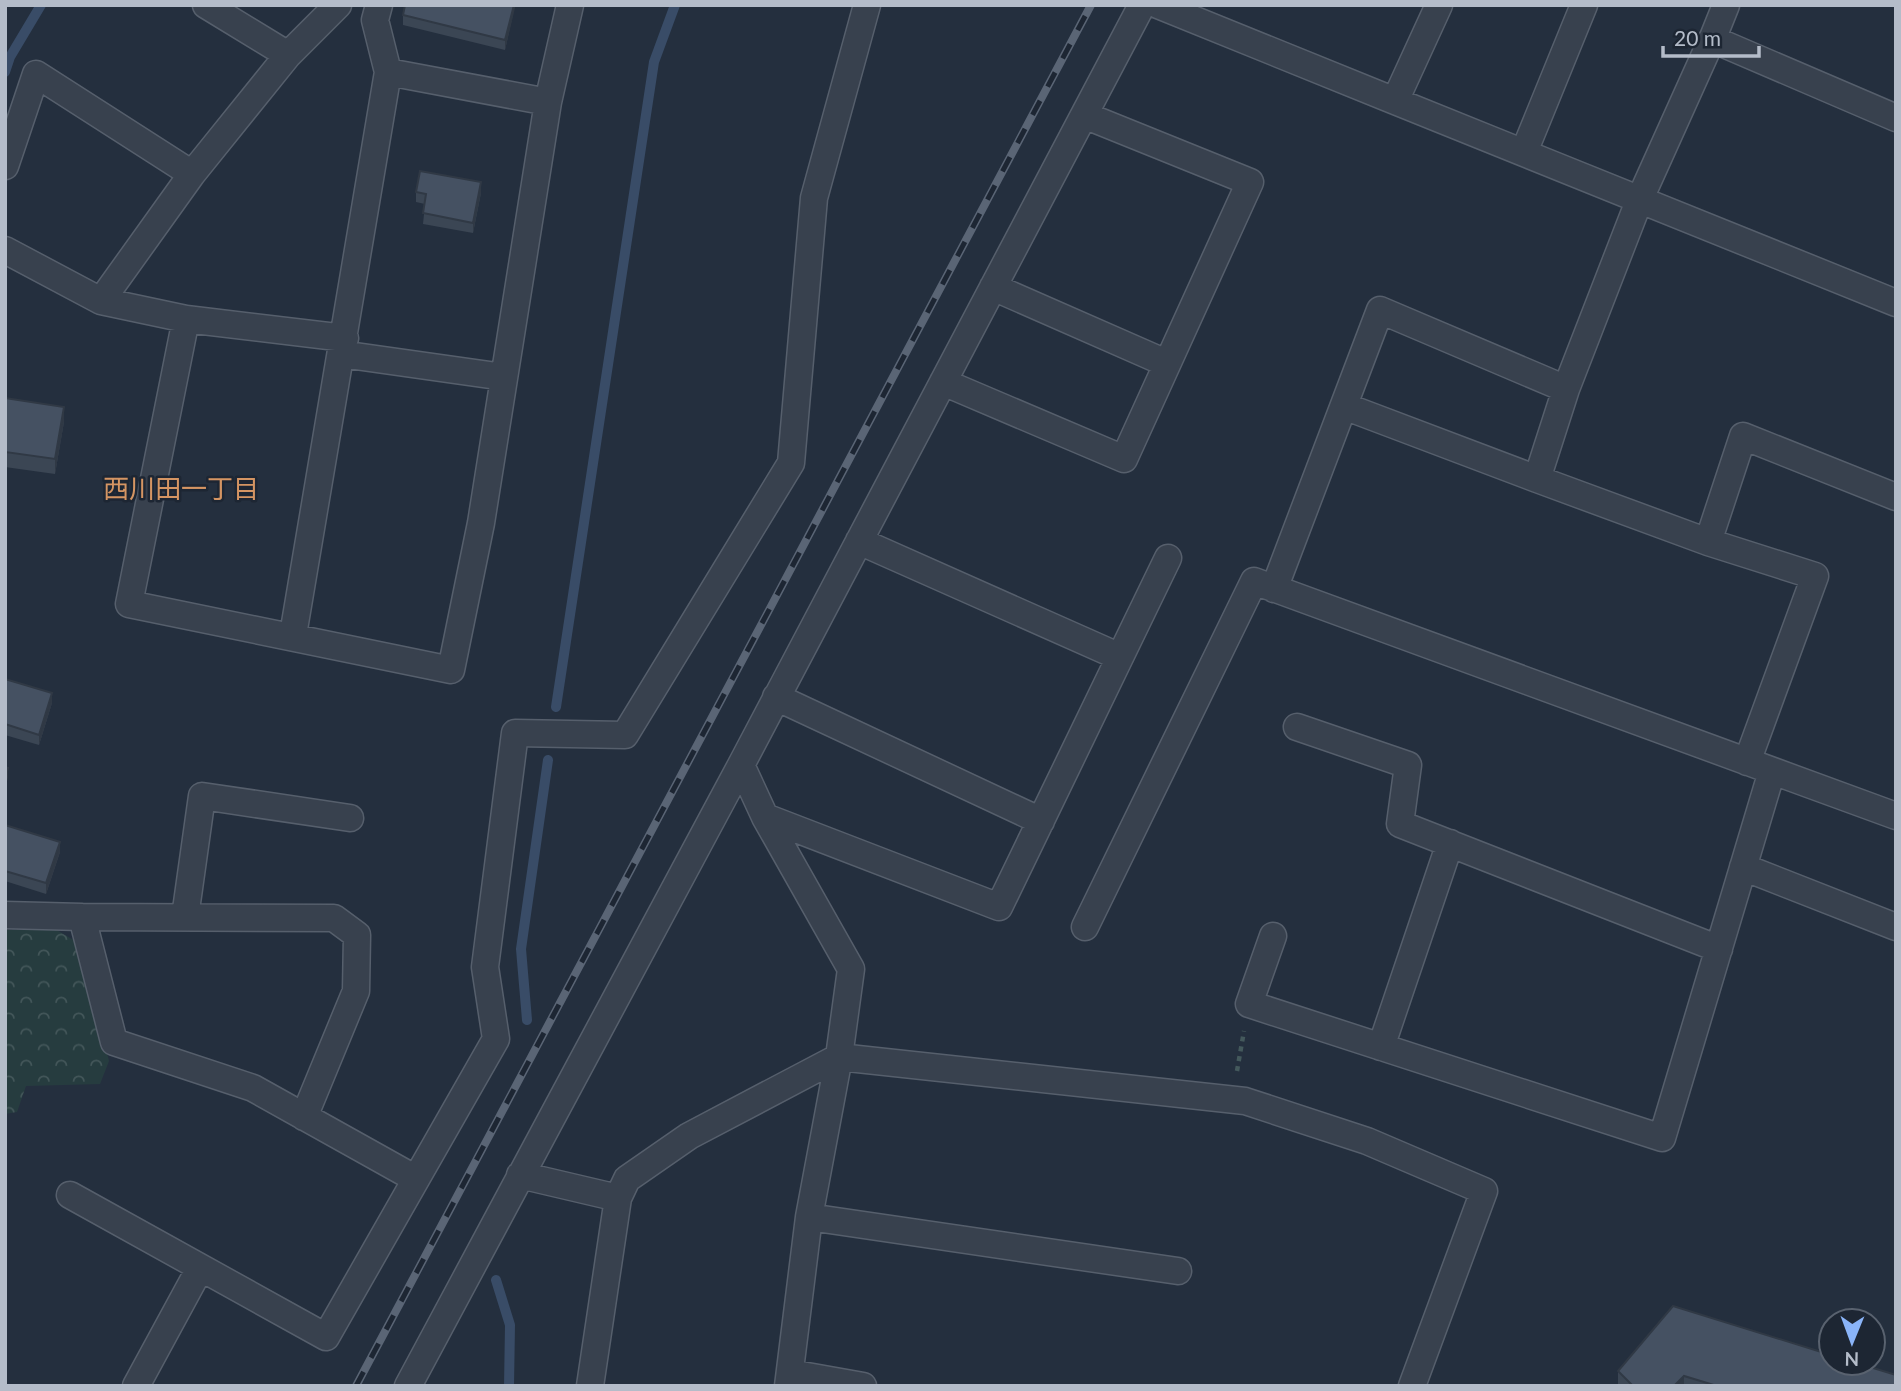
<svg xmlns="http://www.w3.org/2000/svg" width="1901" height="1391" viewBox="0 0 1901 1391" font-family="Lato,'Noto Sans JP',sans-serif">
	<defs>
		<pattern id="forest-crowns" width="20" height="18" patternUnits="userSpaceOnUse" patternTransform="scale(1.75)"><rect width="20" height="18" fill="#263c3f"/><path d="M2 6a3 3 0 1 1 6 0M12 15a3 3 0 1 1 6 0" fill="none" stroke="#435659"/></pattern>
	</defs>
	<rect width="100%" height="100%" fill="#242f3e"/>
	<path fill="url(#forest-crowns)" d="M55 929 80 944 109 1061 100 1084 26 1086 17 1112 5 1114V930Z"/>
	<g fill="none" stroke-linecap="round" stroke-linejoin="round">
		<path stroke="#394c67" stroke-width="10" d="M5 72 10 57 41 5
			M556 707 654 62 675 5
			M527 1020 521 949 548 760
			M496 1280 510 1325 509 1386"/>
		<defs>
			<path id="street" d="M206 5 288 55 338 5
				M1158 5 1395 101
				M1439 5 1395 101 1896 303
				M1712 40 1726 5
				M548 102 570 5
				M1524 152 1584 5
				M5 166 36 74 192 174 288 55
				M5 250 101 301 186 319
				M993 287 1166 363
				M101 301 192 174
				M345 338 186 319 129 604 451 670 481 523 548 102 388 72
				M341 354 504 377
				M943 382 1124 459 1250 182 1084 115
				M1566 389 1639 201 1712 39 1896 118
				M1344 406 1537 479
				M859 541 1120 657
				M1708 542 1743 436 1896 497
				M1274 589 1380 310 1566 389 1537 479 1708 542 1815 576 1747 762
				M293 635 388 72 375 20 379 5
				M776 697 1041 821
				M1297 727 1408 765 1400 824 1719 949
				M741 765 765 817 851 969 839 1057 809 1217 788 1386
				M765 817 999 907 1168 558
				M1743 867 1896 927
				M5 915 82 917 114 1042 253 1088 416 1179
				M82 917 334 918 357 935 356 991 304 1117
				M185 917 202 796 350 818
				M1085 927 1254 581 1896 816
				M1273 936 1249 1004 1662 1138 1772 771
				M1381 1047 1450 843
				M520 1175 618 1198 590 1386
				M70 1195 326 1337 496 1039 485 967 515 733 625 735 791 463 814 198 867 5
				M618 1198 627 1179 689 1136 839 1057 1245 1101 1367 1141 1484 1191 1412 1386
				M809 1217 1178 1271
				M790 1373 863 1386
				M136 1386 200 1268
				M408 1386 741 765 1142 5"/>
		</defs>
		<use href="#street" stroke="#565f6c" stroke-width="29"/>
		<path stroke="#44595c" stroke-width="4.5" stroke-dasharray="5 5" stroke-linecap="butt" d="M1237 1071 1244 1031"/>
		<use href="#street" stroke="#38414e" stroke-width="26"/>
		<defs>
			<path id="rail" d="M356 1386 1091 5"/>
		</defs>
		<use href="#rail" stroke="#5a6575" stroke-width="8"/>
		<use href="#rail" stroke="#1d2633" stroke-width="5" stroke-dasharray="16" stroke-linecap="butt"/>
	</g>
	<path fill="#3b4654" d="M515 5 505 50 403 25V15Z
		M416 192 481 193 473 233 423 224 425 204 416 202Z
		M5 398 64 422 55 474 5 467Z
		M5 679 52 703 39 745 5 735Z
		M5 825 60 852 46 894 5 881Z
		M1618 1371 1896 1386H1618Z"/>
	<path fill="#303945" d="M514 5H515V8L505 50V40Z
		M481 182V193L473 233V223Z
		M64 407V422L55 474V459Z
		M52 693V703L39 745V735Z
		M8 768V778L5 788V778Z
		M60 842V852L46 894V883Z
		M1684 1376V1386H1674Z"/>
	<path fill="#455162" stroke="#303945" stroke-width="2" d="M405 5H514L505 40 403 15Z
		M420 171 481 182 473 223 423 213 426 194 416 192Z
		M5 398 64 407 55 459 5 452Z
		M5 679 52 693 39 735 5 724Z
		M5 767 8 768 5 778Z
		M5 825 60 842 46 883 5 871Z
		M1673 1306 1831 1355V1363H1857L1896 1375V1386H1717L1684 1376 1674 1386H1633L1618 1371Z"/>
	<g text-anchor="middle" dominant-baseline="central" stroke-width="5" stroke-linejoin="round" paint-order="stroke">
		<g font-size="26" fill="#d59563" stroke="#1d2633">
			<text x="181" y="488">西川田一丁目</text>
		</g>
	</g>
	<rect width="1901" height="1391" fill="none" stroke="#b4bcc9" stroke-width="14"/>
	<g transform="translate(1852 1342) rotate(181)"><circle r="33" fill="#1d2633" stroke="#59626f" stroke-width="2"/>
	<path d="M0-5L12 26L0 18L-12 26Z" fill="#8ab4f8"/>
	<text y="-10" font-size="19" font-weight="bold" text-anchor="middle" fill="#b4bcc9">N</text>
	</g>
	<path d="M1663 46v10h96v-10" fill="none" stroke="#b4bcc9" stroke-width="3.5"/>
	<text x="1674" y="46" font-size="21" fill="#b4bcc9" stroke="#1d2633" stroke-width="5" paint-order="stroke">20 m</text>
</svg>
